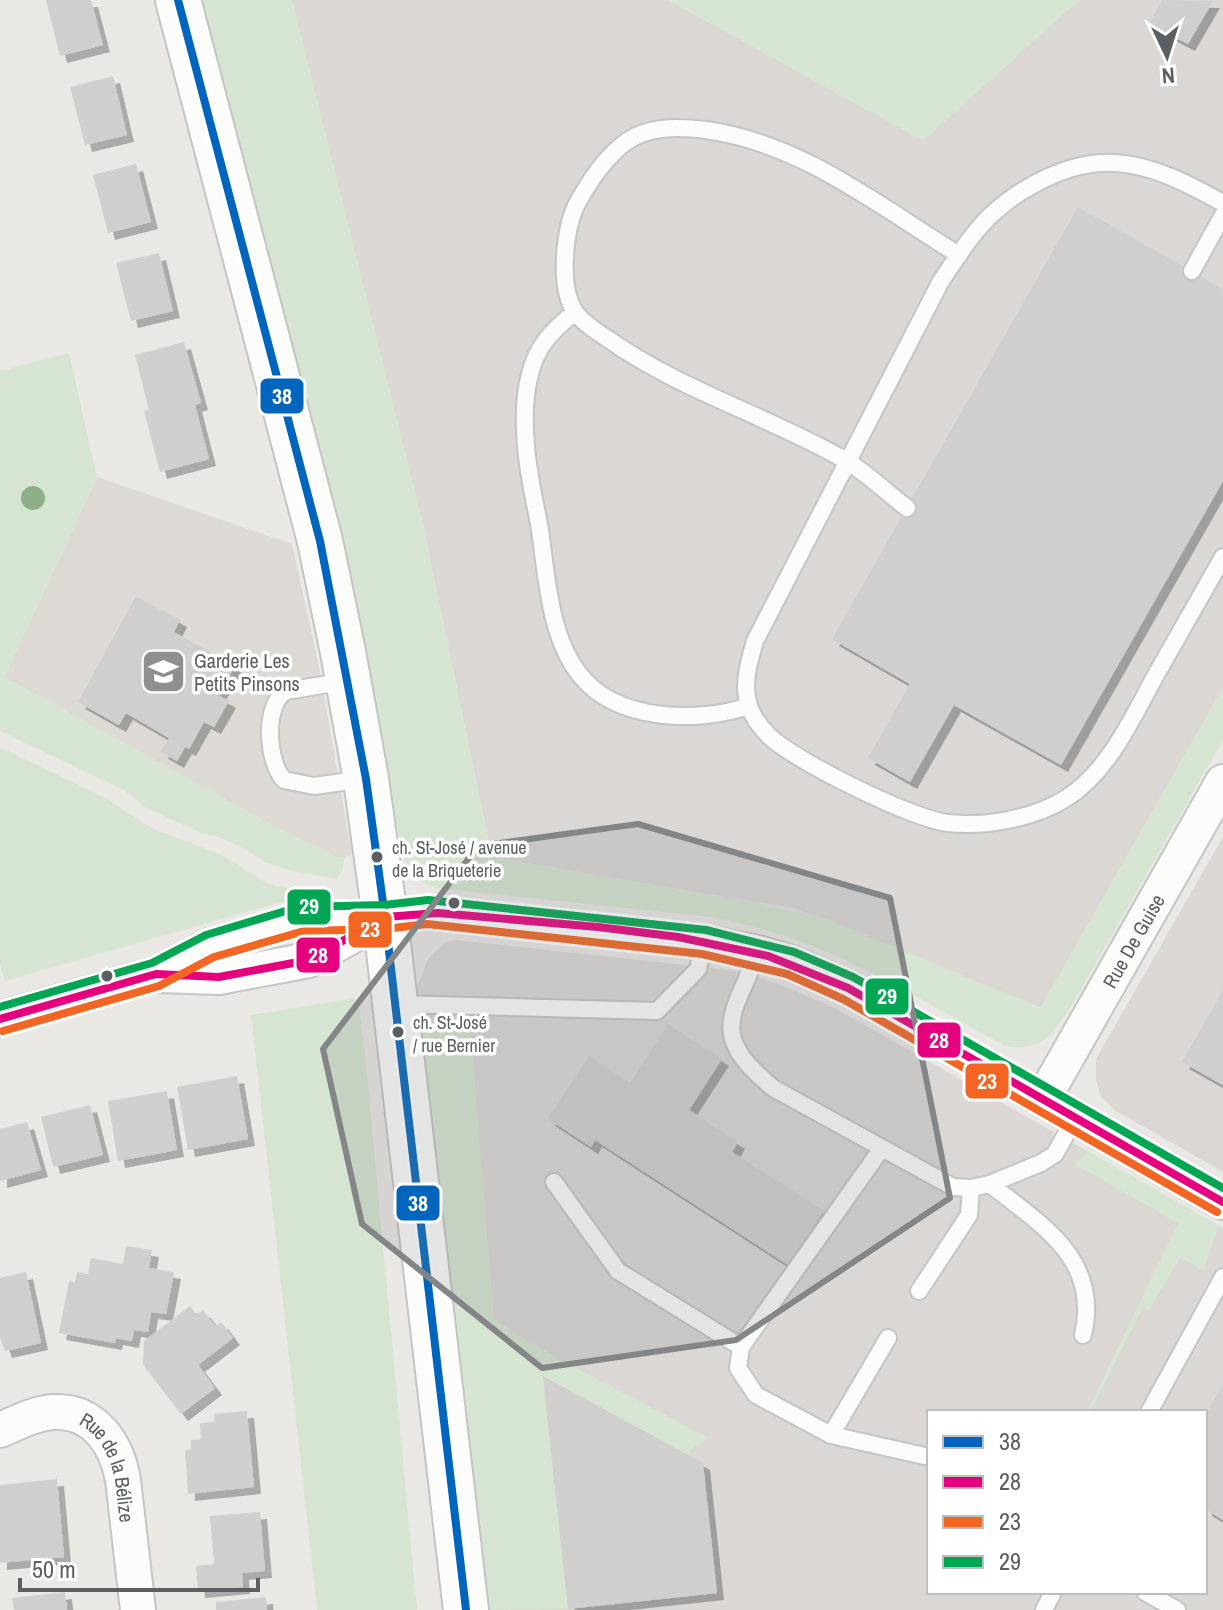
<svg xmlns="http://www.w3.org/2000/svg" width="1223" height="1610" viewBox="0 0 1223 1610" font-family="'Archivo Narrow',sans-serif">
	<defs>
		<filter id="shadow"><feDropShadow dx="7" dy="7" stdDeviation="0" flood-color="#0004"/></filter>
	</defs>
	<rect width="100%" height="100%" fill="#eae8e5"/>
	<path fill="#dad7d5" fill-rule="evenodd" d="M292 0H668L923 140 1079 0H1223V738L1064 1017 795 909 492 857 422 520Z
		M1223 837V1172L1116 1111 1101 1097 1096 1080V1059Z
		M456 940 723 969 758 977 791 989 835 1008 1223 1228V1610H485L415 991 428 959 445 943ZM929 1412H1205V1592H929Z"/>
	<path fill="#dddad5" d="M97 477 292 544 319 667 352 855 339 858 283 831 4 677Z"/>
	<path fill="#d6e5d1" d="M196 0H292L422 520 492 857 753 902 823 917 1040 1008 1223 687V740L1071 1007C1052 1034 1042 1053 1005 1046 906 992 825 938 712 917L435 888 413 878 407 870 363 665Z
		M668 0H1079L923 141Z
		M69 353 97 477 4 677 283 831 339 858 345 857 342 871 336 879 288 870 265 862 245 849 219 837 201 833 145 807 124 790 0 731V371Z
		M0 747 105 798 151 828 224 856 265 882 275 886 323 890 5 981 0 964Z
		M355 998 359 1009 365 1053 417 1610H317L251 1015Z
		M431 1020 470 1022 494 1320 559 1359 709 1438 692 1449 689 1456 543 1377 568 1609 485 1610 420 1030Z
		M1088 1151 1219 1226 1203 1270 1180 1258 1149 1310 1143 1307 1090 1412H1087L1178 1223 1074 1164Z"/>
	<path fill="#d1cfce" filter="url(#shadow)" d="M46 0H91L103 45 60 56Z
		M1162 0 1213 1 1188 44 1149 24Z
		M113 76 127 135 85 145 70 87Z
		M136 164 151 222 108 233 93 175Z
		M1078 207 1223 289V481L1061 765 954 705 910 782 868 758 910 684 832 639Z
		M159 253 173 311 131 321 116 263Z
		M184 342 201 403 195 405 209 459 160 472 144 411 149 410 135 355Z
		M136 596 180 620 174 632 235 666 218 695 229 701 214 727 204 722 189 749 185 747 177 761 161 752 169 738 126 713 119 725 78 702Z
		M1223 990V1085L1182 1062Z
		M668 1024 722 1059 689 1110 738 1142 732 1152 824 1211 788 1265 595 1140 591 1147 548 1119 589 1056 630 1083Z
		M237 1076 248 1139 188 1150 177 1087Z
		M167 1091 177 1150 118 1161 108 1101Z
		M90 1105 103 1155 53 1167 41 1117Z
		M27 1122 41 1170 0 1181V1129Z
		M126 1246 152 1250 149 1268 174 1272 166 1314 151 1312 148 1332 134 1330 132 1341 116 1338 115 1343 59 1333 69 1281 75 1282 77 1272 88 1274 91 1258 123 1264Z
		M26 1272 41 1343 5 1351 0 1337V1278Z
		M190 1306 197 1315 203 1310 215 1326 221 1322 233 1338 198 1365 215 1388 181 1414 143 1365 144 1341Z
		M543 1376 703 1463 717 1593 568 1609Z
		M1223 1384V1520L1205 1509V1416Z
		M247 1411 254 1487 188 1494 185 1450 191 1449V1440L201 1439 200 1423 215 1422 214 1414Z
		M57 1479 64 1557 0 1563V1485Z
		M260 1512 265 1571 242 1573 243 1587 198 1591 196 1566 214 1564 210 1516Z
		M65 1592 67 1610H14L12 1598Z
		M266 1597 267 1610H216V1602Z"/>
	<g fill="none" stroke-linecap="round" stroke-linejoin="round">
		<defs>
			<path id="lane" d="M1223 203C1190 185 1154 165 1115 163 1071 160 1020 187 989 217 970 236 956 259 941 281L755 641C749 662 742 684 749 706 753 717 761 728 769 736 795 761 912 819 948 823 985 827 1032 819 1065 799 1109 772 1133 716 1157 673 1179 634 1201 596 1223 557
				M1192 271 1223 215
				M575 312C553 330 537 345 530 374 524 396 524 424 526 446 528 472 534 499 539 524 547 573 548 635 580 675 617 722 698 723 749 706
				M907 508C887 493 867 473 845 460 768 416 680 390 608 339 597 332 582 322 575 312 558 286 564 226 579 200 592 177 610 150 634 137 656 126 682 127 706 130 801 143 879 206 959 255
				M347 681 286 691C263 705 267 762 284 780L314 786 364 779
				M758 953C730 1020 710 1035 773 1088L953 1187 971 1188 990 1184 1041 1163 1055 1154 1075 1118
				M398 1004 657 1011 698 969 704 942
				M554 1182 618 1271 741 1347 882 1148
				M990 1184C1041 1225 1101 1259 1083 1335
				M919 1291 969 1215 971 1188
				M741 1347 738 1368 756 1395 831 1435 929 1457
				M1149 1412 1223 1277
				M831 1435 888 1338
				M1145 1592 1177 1610
				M1044 1610 1053 1592"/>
			<g id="street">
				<path d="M159 975 219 977 309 960 382 919"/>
				<path d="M0 1019 156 974 210 946 302 919 385 917 427 912 704 942 758 953 791 963 848 988 1223 1202"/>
				<path id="s1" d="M1043 1099 1223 782"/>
				<path id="s2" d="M0 1430C17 1423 35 1413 54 1412 95 1410 117 1445 123 1480L138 1610"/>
			</g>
			<path id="secondary" d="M178 0 320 541 343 652 366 779 385 917 466 1610"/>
		</defs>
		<use href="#lane" stroke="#c4c5c5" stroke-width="20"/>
		<use href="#street" stroke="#c4c5c5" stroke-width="38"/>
		<use href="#secondary" stroke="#c4c5c4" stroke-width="48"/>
		<use href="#lane" stroke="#fcfcfb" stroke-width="16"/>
		<use href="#street" stroke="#fcfcfb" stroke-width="34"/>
		<use href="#secondary" stroke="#fcfcfb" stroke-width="44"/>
		<defs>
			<path id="bus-1" d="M178 0 320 541 366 779 385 917 466 1610"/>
			<path id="bus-2" d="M0 1019 156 974 219 977 309 960 385 917 438 913 598 927 678 937 768 956 848 988 1223 1202"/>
			<path id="bus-3" d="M3 1031 159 986 214 957 304 931 385 929 427 924 702 954 787 974 843 999 1217 1212"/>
			<path id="bus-4" d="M0 1007 152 963 206 935 299 907 384 905 428 900 706 930 794 952 853 977 1223 1188"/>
		</defs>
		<use href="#bus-1" stroke="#fff" stroke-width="14"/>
		<use href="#bus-2" stroke="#fff" stroke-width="14"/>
		<use href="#bus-3" stroke="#fff" stroke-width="14"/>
		<use href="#bus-4" stroke="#fff" stroke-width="14"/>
		<use href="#bus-1" stroke="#0065bd" stroke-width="8"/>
		<use href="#bus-2" stroke="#e5007d" stroke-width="8"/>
		<use href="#bus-3" stroke="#f26522" stroke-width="8"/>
		<use href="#bus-4" stroke="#00a651" stroke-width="8"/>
	</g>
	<circle fill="#8caf88" cx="33" cy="498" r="12"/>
	<path fill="#838587" fill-opacity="0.2" stroke="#838587" stroke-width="6" stroke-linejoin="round" d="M638 824 890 898 950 1198 736 1340 542 1368 362 1224 323 1049 478 846Z"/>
	<defs>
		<symbol id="school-square" viewBox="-11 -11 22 22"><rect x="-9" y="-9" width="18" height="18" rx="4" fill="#8d8f90" stroke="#fff"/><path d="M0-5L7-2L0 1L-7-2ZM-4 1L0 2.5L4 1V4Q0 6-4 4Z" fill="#fff"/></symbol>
	</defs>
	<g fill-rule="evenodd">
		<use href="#school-square" x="138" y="646" width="51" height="51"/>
	</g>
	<g fill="#5b5f62" stroke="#fff" stroke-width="3">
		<circle cx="377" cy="857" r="7"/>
		<circle cx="454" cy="903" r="7"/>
		<circle cx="107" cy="976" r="7"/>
		<circle cx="398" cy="1032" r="7"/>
	</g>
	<g text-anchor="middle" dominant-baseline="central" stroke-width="7" stroke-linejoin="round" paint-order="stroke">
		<g font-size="18" fill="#5b5f62" stroke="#fff" text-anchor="start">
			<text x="392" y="847">ch. St-José / avenue<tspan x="392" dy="23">de la Briqueterie</tspan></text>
			<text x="413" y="1022">ch. St-José<tspan x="413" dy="23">/ rue Bernier</tspan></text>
		</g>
		<g font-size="20" fill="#5b5f62" stroke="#fff" text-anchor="start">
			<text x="194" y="660">Garderie Les<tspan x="194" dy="23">Petits Pinsons</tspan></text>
		</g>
		<g font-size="20" fill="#5b5f62" stroke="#fff">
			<text stroke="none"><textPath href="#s1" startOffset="182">Rue De Guise</textPath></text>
			<text stroke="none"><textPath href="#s2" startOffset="146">Rue de la Bélize</textPath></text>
		</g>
	</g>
	<g stroke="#fff" stroke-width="3">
		<rect x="259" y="377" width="46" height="38" rx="8" fill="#0065bd"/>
		<rect x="286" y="888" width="46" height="38" rx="8" fill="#00a651"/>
		<rect x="347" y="910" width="46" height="39" rx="8" fill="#f26522"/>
		<rect x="295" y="936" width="46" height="38" rx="8" fill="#e5007d"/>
		<rect x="864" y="977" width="46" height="39" rx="8" fill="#00a651"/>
		<rect x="916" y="1021" width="46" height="38" rx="8" fill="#e5007d"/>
		<rect x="964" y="1062" width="46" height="38" rx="8" fill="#f26522"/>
		<rect x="395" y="1184" width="46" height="38" rx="8" fill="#0065bd"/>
	</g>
	<g font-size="22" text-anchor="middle" font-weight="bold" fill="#fff">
		<text x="282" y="404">38</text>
		<text x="309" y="914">29</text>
		<text x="370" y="937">23</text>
		<text x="318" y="963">28</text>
		<text x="887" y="1004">29</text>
		<text x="939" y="1048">28</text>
		<text x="987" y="1089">23</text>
		<text x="418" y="1211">38</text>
	</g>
	<rect x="927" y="1410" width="280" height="184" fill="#ffffff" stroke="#bdbfc0" stroke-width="2"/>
	<rect x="943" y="1436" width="40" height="12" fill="#0065bd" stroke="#bdbfc0" stroke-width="2"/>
	<text x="999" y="1450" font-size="24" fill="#5b5f62">38</text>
	<rect x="943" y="1476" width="40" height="12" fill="#e5007d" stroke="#bdbfc0" stroke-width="2"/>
	<text x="999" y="1490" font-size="24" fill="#5b5f62">28</text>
	<rect x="943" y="1516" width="40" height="12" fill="#f26522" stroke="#bdbfc0" stroke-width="2"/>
	<text x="999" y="1530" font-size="24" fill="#5b5f62">23</text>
	<rect x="943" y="1556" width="40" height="12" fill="#00a651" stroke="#bdbfc0" stroke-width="2"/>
	<text x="999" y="1570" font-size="24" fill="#5b5f62">29</text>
	<g transform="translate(1167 56) rotate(176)" stroke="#ffffff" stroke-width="6" paint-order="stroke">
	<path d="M0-6L14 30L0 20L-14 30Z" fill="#5b5f62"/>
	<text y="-12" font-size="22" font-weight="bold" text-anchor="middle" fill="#5b5f62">N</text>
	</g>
	<path d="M20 1578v12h238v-12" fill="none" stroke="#5b5f62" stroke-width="4"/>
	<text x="32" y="1578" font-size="24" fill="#5b5f62" stroke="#ffffff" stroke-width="6" paint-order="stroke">50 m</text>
</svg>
